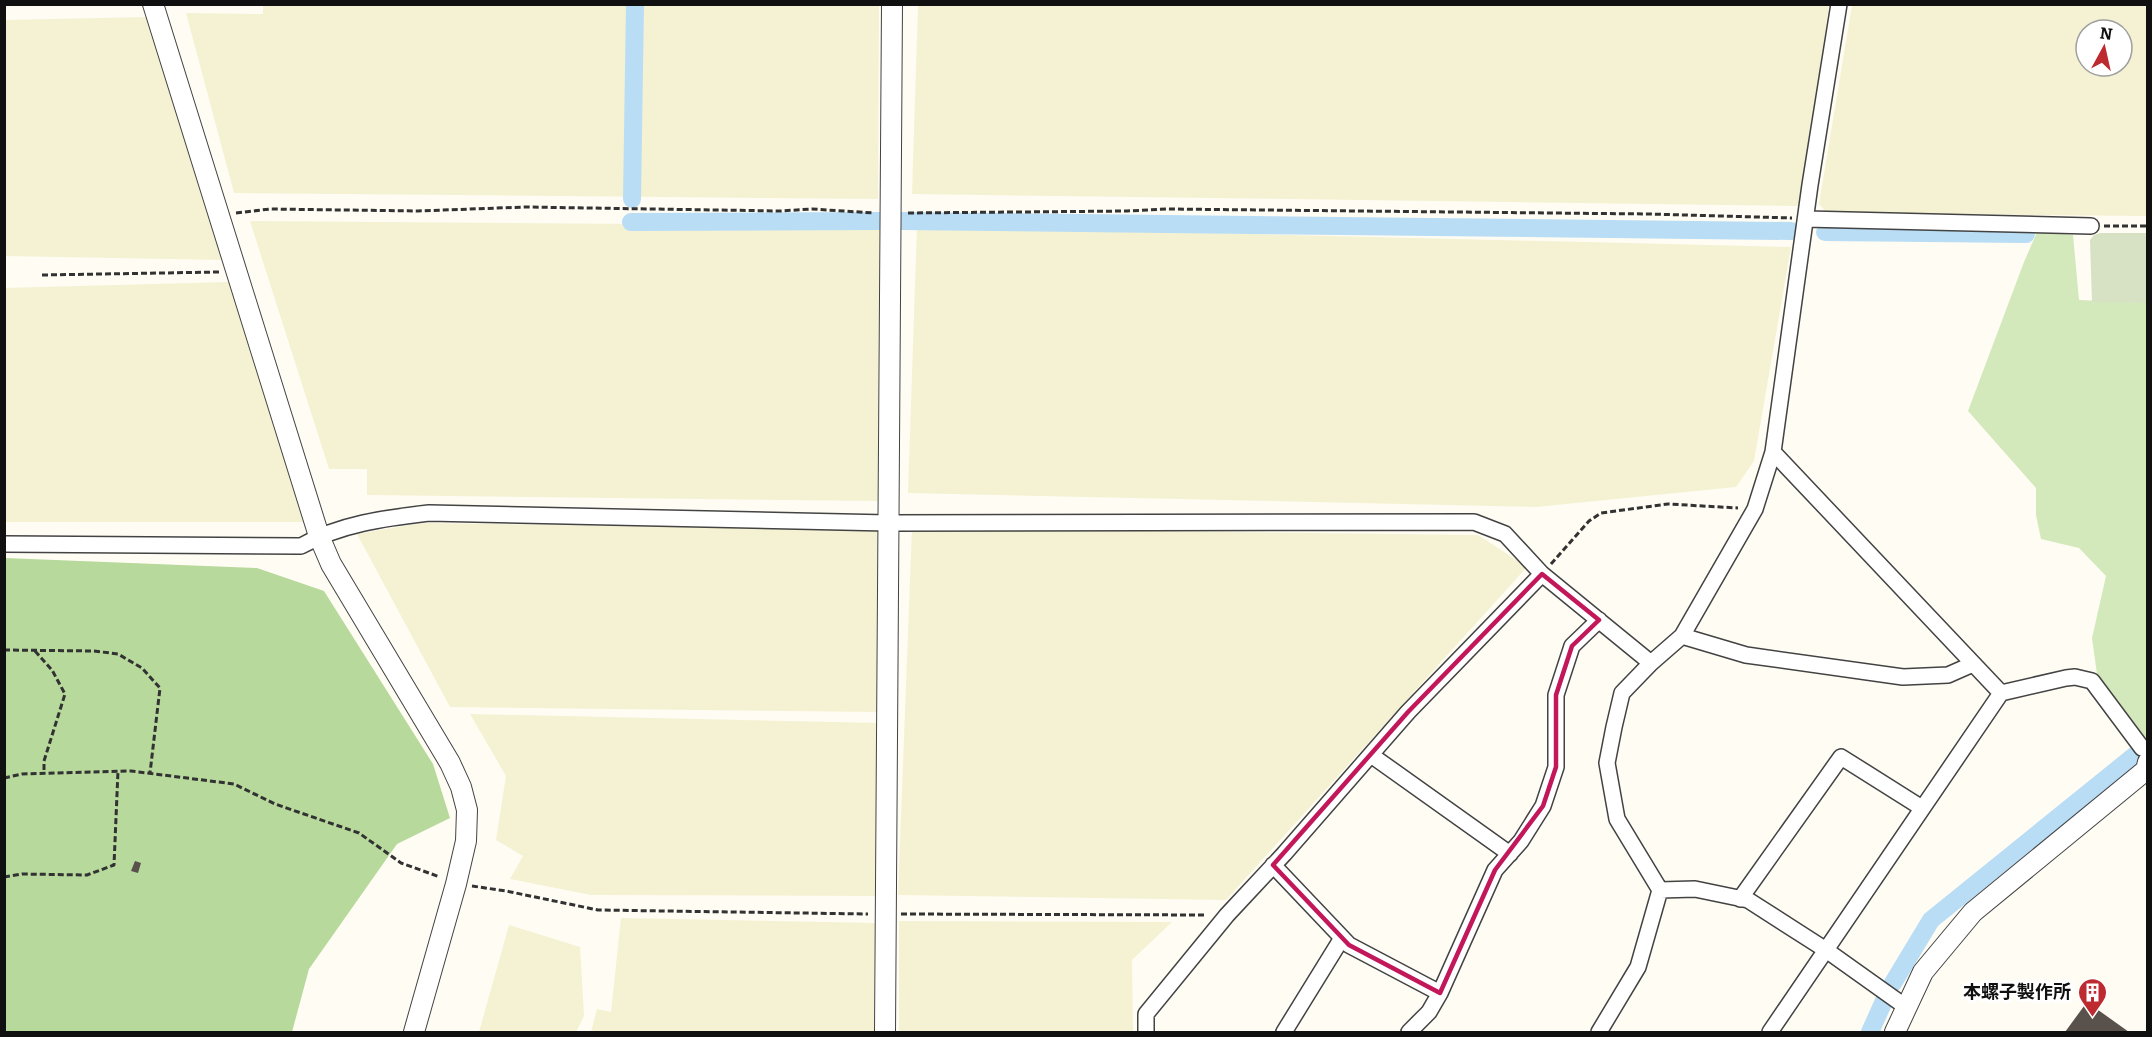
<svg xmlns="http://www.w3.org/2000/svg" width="2152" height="1037" viewBox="0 0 2152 1037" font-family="Bitter,'Noto Sans JP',serif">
	<rect width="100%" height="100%" fill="#fffcf3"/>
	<path fill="#f4f2d3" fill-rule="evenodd" d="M263 5H879L878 199 234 193 186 13 263 14Z
		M918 5H1829L1800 206 912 194Z
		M1852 5H2147V216L1827 213 1819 204ZM2086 30H2122V66H2086Z
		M146 17 224 260 5 256V20Z
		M250 221 880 226 878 501 367 495V469H329Z
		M917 226 1791 247 1754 461 1736 487 1536 507 908 493Z
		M229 282 305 522H5L4 288Z
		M421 523 879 530 877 712 450 707 357 534Z
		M912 528 1478 535 1527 567 1226 900 898 895Z
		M470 714 880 723 877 896 591 895 510 879 523 856 496 840 506 776Z
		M621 918 875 923 874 1032H591L597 1009 611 1012Z
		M899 921 1172 922 1132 960 1133 1032H899Z
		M509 925 580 947 584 1016 576 1032H479Z"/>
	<path fill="#d3e9bc" d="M2037 232 2073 235 2079 300 2147 303V740L2097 674 2092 638 2106 576 2079 548 2041 539 2036 515V488L1968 411 2024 262Z"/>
	<path fill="#b7d99c" d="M5 558 257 568 324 591 433 764 450 818 397 844 309 969 292 1032H5Z"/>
	<path fill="#d7e1c3" d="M2100 233H2147V303L2092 302 2090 240 2094 235Z"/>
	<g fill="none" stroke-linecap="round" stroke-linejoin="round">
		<path stroke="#b9ddf5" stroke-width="18" d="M632 199 635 4
			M901 221 1791 231
			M631 222 880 221
			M1825 232 2026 234
			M1893 983 1931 920 2134 756
			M1870 1032 1884 1001"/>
	</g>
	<path fill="#58514c" d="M135 861 141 863 138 873 131 871Z
		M2087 1002 2129 1032H2065Z"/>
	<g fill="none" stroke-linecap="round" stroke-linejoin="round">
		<defs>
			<path id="minor" d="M1806 219 2091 226
				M1773 452 2001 693
				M4 544 301 546C340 524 385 518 429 513L888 523 1474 522 1505 534 1542 574 1651 663
				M1682 636 1746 655 1903 677 1948 675 1973 664
				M1371 755 1510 854
				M1273 865 1349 945 1440 993
				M1660 890 1695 889 1748 900 1826 950 1906 1007
				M1740 899 1841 757 1922 808
				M1146 1032V1014L1227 915 1284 854 1408 712 1542 574
				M1284 1032 1342 938
				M1409 1032 1429 1012 1440 993 1495 870 1521 841 1543 806 1556 767V695L1572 646 1599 620
				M1599 1032 1638 967 1660 890 1617 819 1607 763 1614 727 1622 693 1651 663 1682 636 1755 509 1773 452 1810 185 1839 4
				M1770 1032 2001 693 2066 678 2075 677 2092 681 2142 748H2148"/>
			<path id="tertiary" d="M153 4 319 536 331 564 450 763 461 787 467 810 466 841 456 884 414 1032
				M885 1032 892 4
				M1895 1032 1923 972 1973 912 2146 770 2148 762"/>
		</defs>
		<use href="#minor" stroke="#434343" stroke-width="18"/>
		<use href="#tertiary" stroke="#434343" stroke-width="22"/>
		<path stroke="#323232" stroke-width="3" stroke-dasharray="6 3" stroke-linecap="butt" d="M236 213 270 209 418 211 525 207 780 211 812 209 874 213
			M908 213 1127 211 1167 209 1649 214 1792 218
			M2104 226H2148
			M42 275 220 272
			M1551 564 1589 521 1601 513 1668 504 1738 508
			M4 650 94 651 118 654 142 668 160 688 150 773
			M35 651 52 670 65 694 44 761V773
			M4 778 22 774 131 771 234 784 275 804 359 833 401 863 440 877
			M4 877 22 874 87 875 114 865 118 771
			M472 886 506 891 598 910 868 914
			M901 914 1207 915"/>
		<use href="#minor" stroke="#fff" stroke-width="15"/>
		<use href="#tertiary" stroke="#fff" stroke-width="20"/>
	</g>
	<path fill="none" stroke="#c2185b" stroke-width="4.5" stroke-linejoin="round" d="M1542 574 1599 620 1572 646 1556 695V767L1543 806 1495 870 1440 993 1349 945 1273 865 1408 712Z"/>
	<defs>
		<symbol id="building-pin" viewBox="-11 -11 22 30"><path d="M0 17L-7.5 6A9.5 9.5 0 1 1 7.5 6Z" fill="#bd2a2f" stroke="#fff"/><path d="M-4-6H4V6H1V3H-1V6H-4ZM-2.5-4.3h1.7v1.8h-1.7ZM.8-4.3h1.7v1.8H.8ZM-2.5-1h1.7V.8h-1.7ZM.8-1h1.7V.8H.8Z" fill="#fff"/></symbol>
	</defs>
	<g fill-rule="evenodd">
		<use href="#building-pin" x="2076" y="976" width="33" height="45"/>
	</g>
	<g text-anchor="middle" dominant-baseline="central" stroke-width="6" stroke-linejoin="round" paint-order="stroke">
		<g font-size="18" font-weight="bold" fill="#101010" stroke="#fff" text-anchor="end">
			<text x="2071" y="992">本螺子製作所</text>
		</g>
	</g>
	<rect width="2152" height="1037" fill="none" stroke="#101010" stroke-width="12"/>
	<g transform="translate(2104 48) rotate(8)"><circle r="28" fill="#ffffff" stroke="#9f9f9f" stroke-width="1.5"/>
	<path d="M0-4.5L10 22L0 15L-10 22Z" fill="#bd2a2f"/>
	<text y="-9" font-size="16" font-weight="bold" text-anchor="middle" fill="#101010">N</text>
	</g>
</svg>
